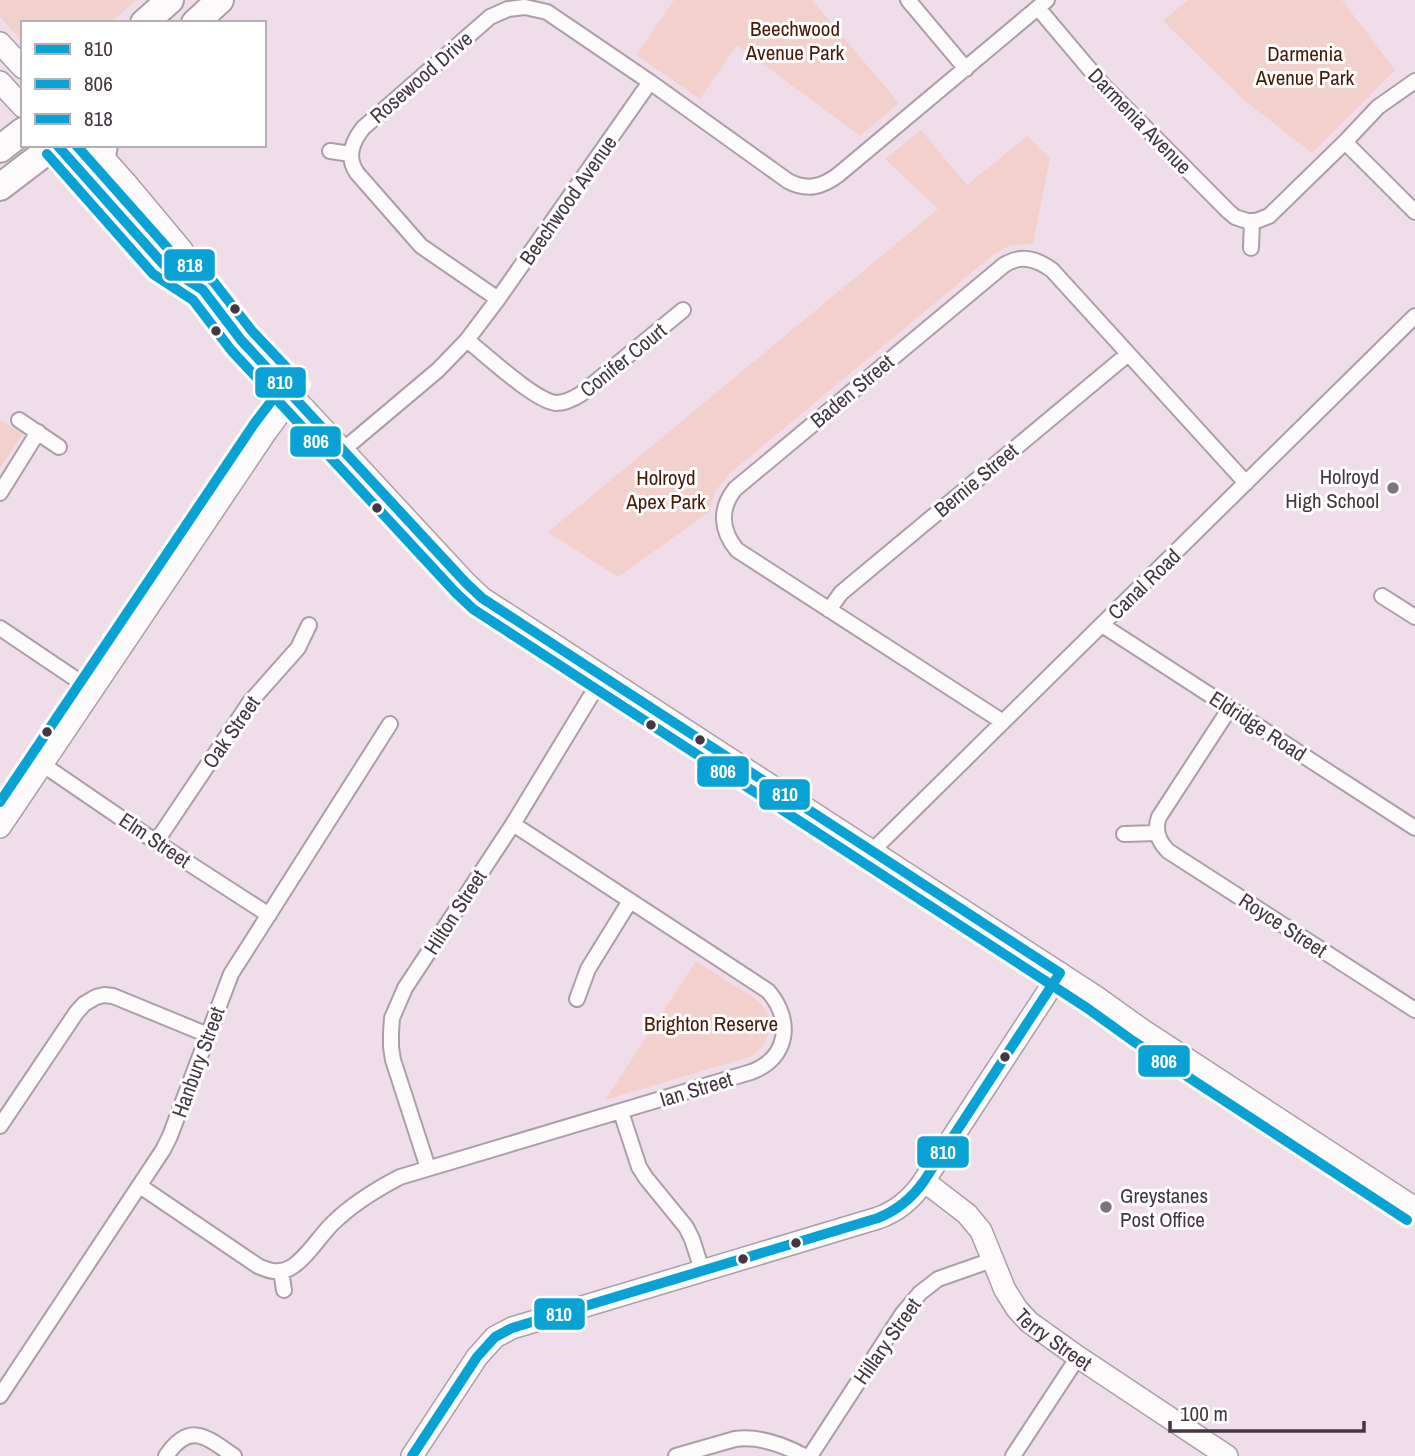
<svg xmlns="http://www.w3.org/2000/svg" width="1415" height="1456" viewBox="0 0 1415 1456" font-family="'Archivo Narrow',sans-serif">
	<rect width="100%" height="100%" fill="#efdeea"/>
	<path fill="#f2d1cc" d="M0 0H136L110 23H23V43L0 17Z
		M674 0H812L899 103 860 136 737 45 700 99 636 55Z
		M1188 0H1342L1395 70 1312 153 1245 101 1163 21Z
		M921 130 967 185 1027 136 1050 158 1033 244 1011 245 994 254 730 473 715 492 709 512 618 577 548 532 938 209 885 159Z
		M0 420 23 434 0 468Z
		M696 961C710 970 724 979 738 988 744 992 751 995 757 1000 777 1017 771 1043 752 1056L605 1100Z"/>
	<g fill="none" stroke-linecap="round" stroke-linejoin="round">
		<defs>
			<path id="street" d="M908 0 966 69
				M1038 8 1103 85 1228 211 1235 217 1247 221H1256L1269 216 1345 142 1415 212
				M1345 142 1378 107 1415 81
				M330 151 351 154
				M1251 248 1252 221
				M498 299 421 246 357 173C346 157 352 142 363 128L490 17 508 9 525 7 547 12 650 82 788 181C807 191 822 187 838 175L1047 0
				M467 340C486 355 535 401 556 403 565 403 573 399 581 394L683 310
				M19 420 59 447
				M343 450 438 370 467 340 498 299 650 82
				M0 493 38 432
				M1382 596 1415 617
				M829 610 841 593 1128 354
				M1102 625 1415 828
				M0 628 92 690
				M1230 708 1159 817C1154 830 1158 841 1168 851L1415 1010
				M1003 722 737 550C721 531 719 509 735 489L1004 265C1021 254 1037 259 1052 270L1246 483
				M42 764 156 842 269 915
				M1124 834 1157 833
				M156 842 250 702 298 648 309 625
				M872 851 1415 316
				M577 999 588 969 630 901
				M621 1112 639 1167 646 1178 686 1227 692 1239 702 1270
				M0 1126 76 1013 84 1004 96 997 104 995 113 996 208 1035
				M428 1168 393 1060 391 1047V1033L392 1018 405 988 513 824 603 676
				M140 1186 258 1266C269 1271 279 1274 290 1268 305 1260 319 1237 332 1224 352 1204 375 1190 400 1177L751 1072C789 1058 793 1020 768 991L513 824
				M281 1271 284 1290
				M0 1396 163 1150 170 1136 231 974 390 724
				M166 1456C190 1421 206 1437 234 1456
				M676 1456 735 1439C758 1436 784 1445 804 1456
				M810 1456 903 1313 920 1293 938 1279 992 1260
				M1013 1456 1078 1357"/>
			<g id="secondary">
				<path d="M0 43 23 68"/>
				<path d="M0 82 23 107"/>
				<path d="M57 145 163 264 201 289"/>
				<path d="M93 146 126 183 182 250 203 290 241 340 466 583 482 598 1095 996 1141 1029 1415 1208"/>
				<path d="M0 827 266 432 293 395"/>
				<path id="s1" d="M924 1181 967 1214 981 1231 1005 1290 1017 1309 1029 1322 1078 1357 1227 1456"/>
				<path d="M412 1456 477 1357 495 1337 512 1328 878 1218C898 1211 912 1199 924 1181L1060 973"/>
			</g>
			<path id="highway" d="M144 23 170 0
				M195 23 220 0
				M0 149 23 131
				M102 156 104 145
				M0 187 55 145"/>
		</defs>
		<use href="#street" stroke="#ac9ea8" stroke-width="18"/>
		<use href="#secondary" stroke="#ac9ea8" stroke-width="24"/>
		<use href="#highway" stroke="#ac9ea8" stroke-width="30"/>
		<use href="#street" stroke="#fdfafc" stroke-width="14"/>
		<use href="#secondary" stroke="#fdfafc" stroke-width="21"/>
		<use href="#highway" stroke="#fdfafc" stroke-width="26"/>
		<defs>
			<path id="bus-1" d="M57 145 163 264 203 290 241 340 466 583 482 598 1060 973
				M412 1456 477 1357 495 1337 512 1328 878 1218C898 1210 912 1198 924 1181L1060 973"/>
			<path id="bus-2" d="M47 154 153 274 193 300 231 350 456 593 473 609 1087 1008 1133 1041 1407 1220"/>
			<path id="bus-3" d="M76 145 172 253 213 281 252 331 303 385
				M0 802 254 424 282 387"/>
		</defs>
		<use href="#bus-1" stroke="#fff" stroke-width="16"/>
		<use href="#bus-2" stroke="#fff" stroke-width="16"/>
		<use href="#bus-3" stroke="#fff" stroke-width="16"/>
		<use href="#bus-1" stroke="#0aa2d5" stroke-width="10"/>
		<use href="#bus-2" stroke="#0aa2d5" stroke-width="10"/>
		<use href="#bus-3" stroke="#0aa2d5" stroke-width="10"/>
	</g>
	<g fill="#453741" stroke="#fff" stroke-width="2.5">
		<circle cx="235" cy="309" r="6"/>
		<circle cx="216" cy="331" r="6"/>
		<circle cx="377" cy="508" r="6"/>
		<circle cx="651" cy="725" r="6"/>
		<circle cx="47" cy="732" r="6"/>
		<circle cx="700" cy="740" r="6"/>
		<circle cx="1005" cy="1057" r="6"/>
		<circle cx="796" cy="1243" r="6"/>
		<circle cx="743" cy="1259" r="6"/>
	</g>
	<g fill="#80717c" stroke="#fff" stroke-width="2.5">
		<circle cx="1393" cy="488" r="7"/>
		<circle cx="1106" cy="1207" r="7"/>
	</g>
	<g text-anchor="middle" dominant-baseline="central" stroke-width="6" stroke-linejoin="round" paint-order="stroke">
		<g font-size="21" fill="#461c09" stroke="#fff">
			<text x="795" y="28">Beechwood<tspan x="795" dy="24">Avenue Park</tspan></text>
			<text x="1305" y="53">Darmenia<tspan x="1305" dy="24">Avenue Park</tspan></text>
			<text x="666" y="477">Holroyd<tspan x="666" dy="24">Apex Park</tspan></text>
			<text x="711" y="1023">Brighton Reserve</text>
		</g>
		<g font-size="21" fill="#453741" stroke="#fff">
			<text transform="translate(421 77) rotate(-41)">Rosewood Drive</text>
			<text transform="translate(1140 121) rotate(46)">Darmenia Avenue</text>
			<text transform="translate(568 200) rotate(-55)">Beechwood Avenue</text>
			<text transform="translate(623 360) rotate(-39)">Conifer Court</text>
			<text transform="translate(852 391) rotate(-40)">Baden Street</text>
			<text transform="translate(976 480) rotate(-40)">Bernie Street</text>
			<text transform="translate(1144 584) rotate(-44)">Canal Road</text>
			<text transform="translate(1258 726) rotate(33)">Eldridge Road</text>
			<text transform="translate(231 732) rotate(-55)">Oak Street</text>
			<text transform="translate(155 840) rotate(34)">Elm Street</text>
			<text transform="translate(455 912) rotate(-57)">Hilton Street</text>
			<text transform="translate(1283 925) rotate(33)">Royce Street</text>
			<text transform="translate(198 1062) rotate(-70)">Hanbury Street</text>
			<text transform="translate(696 1089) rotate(-17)">Ian Street</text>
			<text stroke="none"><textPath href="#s1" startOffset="210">Terry Street</textPath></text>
			<text transform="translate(887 1341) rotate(-55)">Hillary Street</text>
		</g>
		<g font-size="21" fill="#453741" stroke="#fff" text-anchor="end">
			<text x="1379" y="476">Holroyd<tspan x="1379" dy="24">High School</tspan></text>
			<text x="1120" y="1195" text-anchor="start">Greystanes<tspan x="1120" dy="24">Post Office</tspan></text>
		</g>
	</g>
	<g stroke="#fff" stroke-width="2.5">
		<rect x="163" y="248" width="53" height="34" rx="7" fill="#0aa2d5"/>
		<rect x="254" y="366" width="53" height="33" rx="7" fill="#0aa2d5"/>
		<rect x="289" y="425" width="53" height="33" rx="7" fill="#0aa2d5"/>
		<rect x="696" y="755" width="54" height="33" rx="7" fill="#0aa2d5"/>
		<rect x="758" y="778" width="53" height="33" rx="7" fill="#0aa2d5"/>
		<rect x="1137" y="1044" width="54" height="34" rx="7" fill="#0aa2d5"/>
		<rect x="916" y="1135" width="54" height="34" rx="7" fill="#0aa2d5"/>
		<rect x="533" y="1297" width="53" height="34" rx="7" fill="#0aa2d5"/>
	</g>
	<g font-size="19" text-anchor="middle" font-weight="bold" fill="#fff">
		<text x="190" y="272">818</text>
		<text x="280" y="389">810</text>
		<text x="316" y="448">806</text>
		<text x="723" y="778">806</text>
		<text x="785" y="801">810</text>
		<text x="1164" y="1068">806</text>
		<text x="943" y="1159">810</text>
		<text x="559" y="1321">810</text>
	</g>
	<rect x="21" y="21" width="245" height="126" fill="#ffffff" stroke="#b5afb3" stroke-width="2"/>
	<rect x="35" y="44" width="35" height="10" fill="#0aa2d5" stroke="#b5afb3" stroke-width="2"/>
	<text x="84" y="56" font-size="21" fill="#453741">810</text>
	<rect x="35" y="79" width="35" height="10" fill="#0aa2d5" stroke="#b5afb3" stroke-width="2"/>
	<text x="84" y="91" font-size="21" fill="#453741">806</text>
	<rect x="35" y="114" width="35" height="10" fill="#0aa2d5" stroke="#b5afb3" stroke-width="2"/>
	<text x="84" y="126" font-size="21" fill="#453741">818</text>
	<path d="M1170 1421v10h194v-10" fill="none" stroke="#453741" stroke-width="3.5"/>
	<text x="1180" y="1421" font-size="21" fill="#453741" stroke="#ffffff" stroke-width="5" paint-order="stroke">100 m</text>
</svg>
